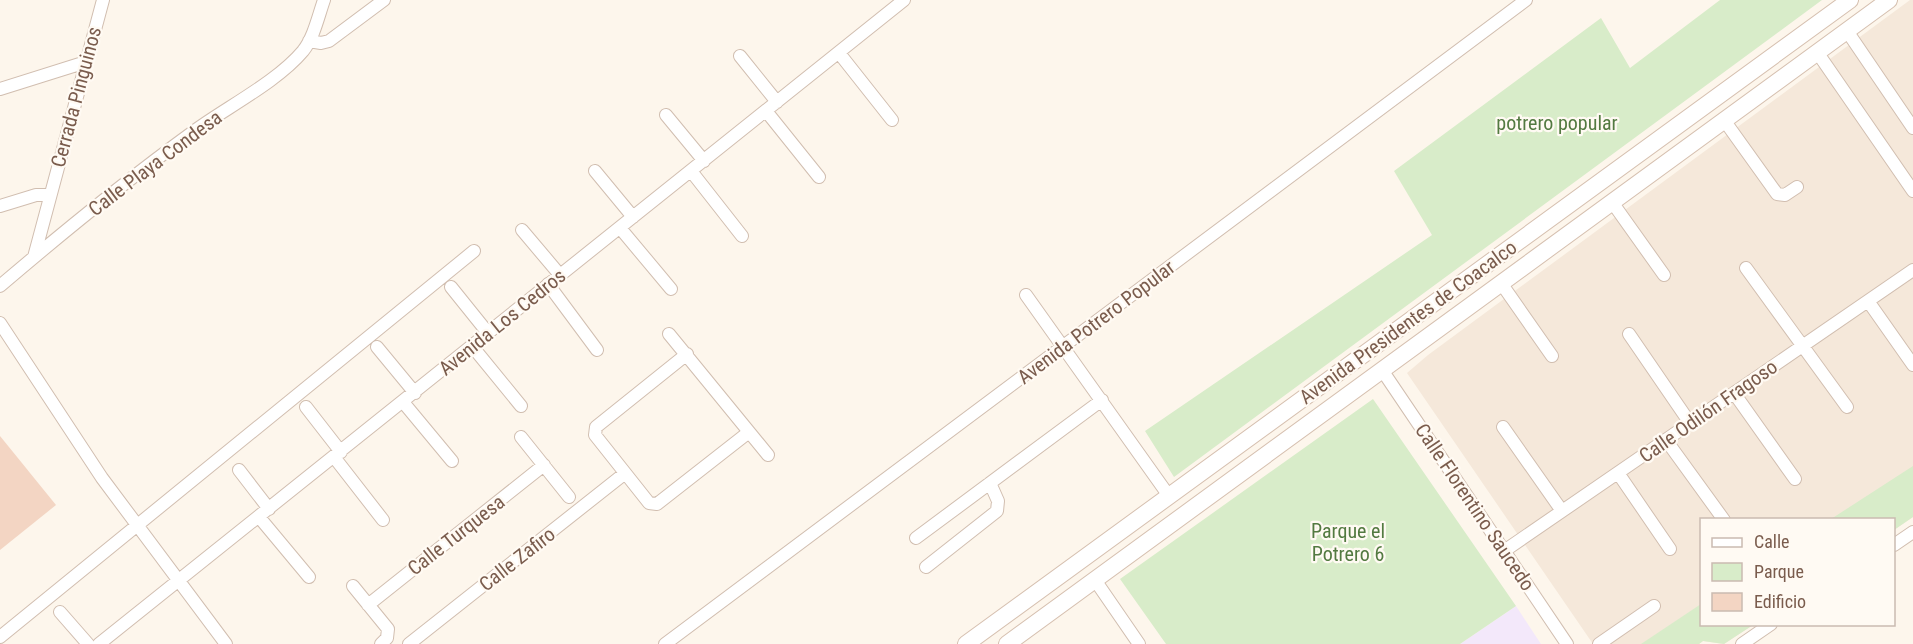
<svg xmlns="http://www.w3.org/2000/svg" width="1913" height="644" viewBox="0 0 1913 644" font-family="'Roboto Condensed',sans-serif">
	<rect width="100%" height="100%" fill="#fdf6ec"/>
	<path fill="#f5e8da" d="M1910 0H1913V517L1894 530V520H1702V624L1753 625 1724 644 1703 641 1699 644H1593L1407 373 1428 355Z"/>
	<path fill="#f3e8fa" d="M1516 606 1541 644H1460Z"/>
	<path fill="#d8ecc9" d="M1720 0H1822L1174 477 1145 431 1432 235 1394 171 1601 18 1630 68Z
		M1373 399 1516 606 1460 644H1166L1120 579Z
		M1913 466V517L1894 530V520L1831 519Z
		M1701 604 1702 624 1753 625 1724 644 1703 641 1699 644H1641Z"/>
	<path fill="#f3d5c3" d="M0 436 56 505 0 550Z"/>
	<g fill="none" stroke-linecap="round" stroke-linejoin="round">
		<defs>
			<path id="street" d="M1847 31 1913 128
				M309 41 321 43 329 41 384 0
				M1817 52 1913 191
				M839 53 892 120
				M740 56 777 102
				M0 89 86 62
				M766 111 819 177
				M666 115 704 161
				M1724 120 1777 194 1785 195 1797 187
				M595 171 633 217
				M691 171 742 236
				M1612 202 1664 275
				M0 206 36 195H49
				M620 228 671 289
				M522 230 560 275
				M34 257 103 0
				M1746 268 1847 407
				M1501 283 1552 356
				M548 284 597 350
				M0 286C62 233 127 180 193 132 227 107 277 82 303 51 314 37 318 17 324 0
				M451 287 488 333
				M1026 295 1169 496
				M1868 301 1913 365
				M0 323 102 478 226 644
				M669 334 768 455
				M1629 334 1690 423
				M472 346 521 406
				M377 347 415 393
				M687 354 596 427 595 435 649 503 657 504 749 432
				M1382 370 1567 644
				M1734 393 1795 479
				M403 402 452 461
				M306 407 341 452
				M1503 427 1562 511
				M521 437 569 497
				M1666 440 1724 520
				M334 457 383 520
				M239 470 269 509
				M1618 473 1670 549
				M259 517 309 577
				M916 538 1102 400
				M1894 545 1913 532
				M1504 551 1913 270
				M926 567 997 511 998 501 990 483
				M1095 580 1139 644
				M353 586 388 629 387 638 381 644
				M368 605 544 465
				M60 612 88 644
				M0 637 474 251
				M99 644 904 0
				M409 644 624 474
				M665 644 1526 0
				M1599 644 1654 606
				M1742 644 1771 624"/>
			<path id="secondary" d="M966 644 1850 0
				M1007 644 1889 0"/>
		</defs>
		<use href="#street" stroke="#d1beb0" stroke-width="14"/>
		<use href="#secondary" stroke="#d6c0b0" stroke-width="18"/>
		<use href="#street" stroke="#fff" stroke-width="12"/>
		<use href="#secondary" stroke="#fff" stroke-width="16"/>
	</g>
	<g text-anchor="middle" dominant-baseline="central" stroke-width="4.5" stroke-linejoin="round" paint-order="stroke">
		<g font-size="20" fill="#7a5c4d" stroke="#fffaf3">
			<text transform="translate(76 97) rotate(-75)">Cerrada Pinguinos</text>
			<text transform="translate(155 163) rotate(-37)">Calle Playa Condesa</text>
			<text transform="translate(502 322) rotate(-39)">Avenida Los Cedros</text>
			<text transform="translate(1096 322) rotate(-37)">Avenida Potrero Popular</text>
			<text transform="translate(1408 322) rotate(-36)">Avenida Presidentes de Coacalco</text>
			<text transform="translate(1708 411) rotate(-35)">Calle Odilón Fragoso</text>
			<text transform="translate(1475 507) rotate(56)">Calle Florentino Saucedo</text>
			<text transform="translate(456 535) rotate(-38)">Calle Turquesa</text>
			<text transform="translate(517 559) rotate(-38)">Calle Zafiro</text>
		</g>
		<g font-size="20" fill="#537a41" stroke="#fffaf3">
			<text x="1557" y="123">potrero popular</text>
			<text x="1348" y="531">Parque el<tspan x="1348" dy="23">Potrero 6</tspan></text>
		</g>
	</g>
	<rect x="1700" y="518" width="195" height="108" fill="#fffaf3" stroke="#cabbb1" stroke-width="1.5"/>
	<rect x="1712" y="538" width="30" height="9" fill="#ffffff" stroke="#cabbb1" stroke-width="1.5"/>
	<text x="1754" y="548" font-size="18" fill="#7a5c4d">Calle</text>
	<rect x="1712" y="563" width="30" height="18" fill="#d8ecc9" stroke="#cabbb1" stroke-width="1.5"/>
	<text x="1754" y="578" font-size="18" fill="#7a5c4d">Parque</text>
	<rect x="1712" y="593" width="30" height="18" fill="#f3d5c3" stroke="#cabbb1" stroke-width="1.5"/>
	<text x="1754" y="608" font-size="18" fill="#7a5c4d">Edificio</text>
</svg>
